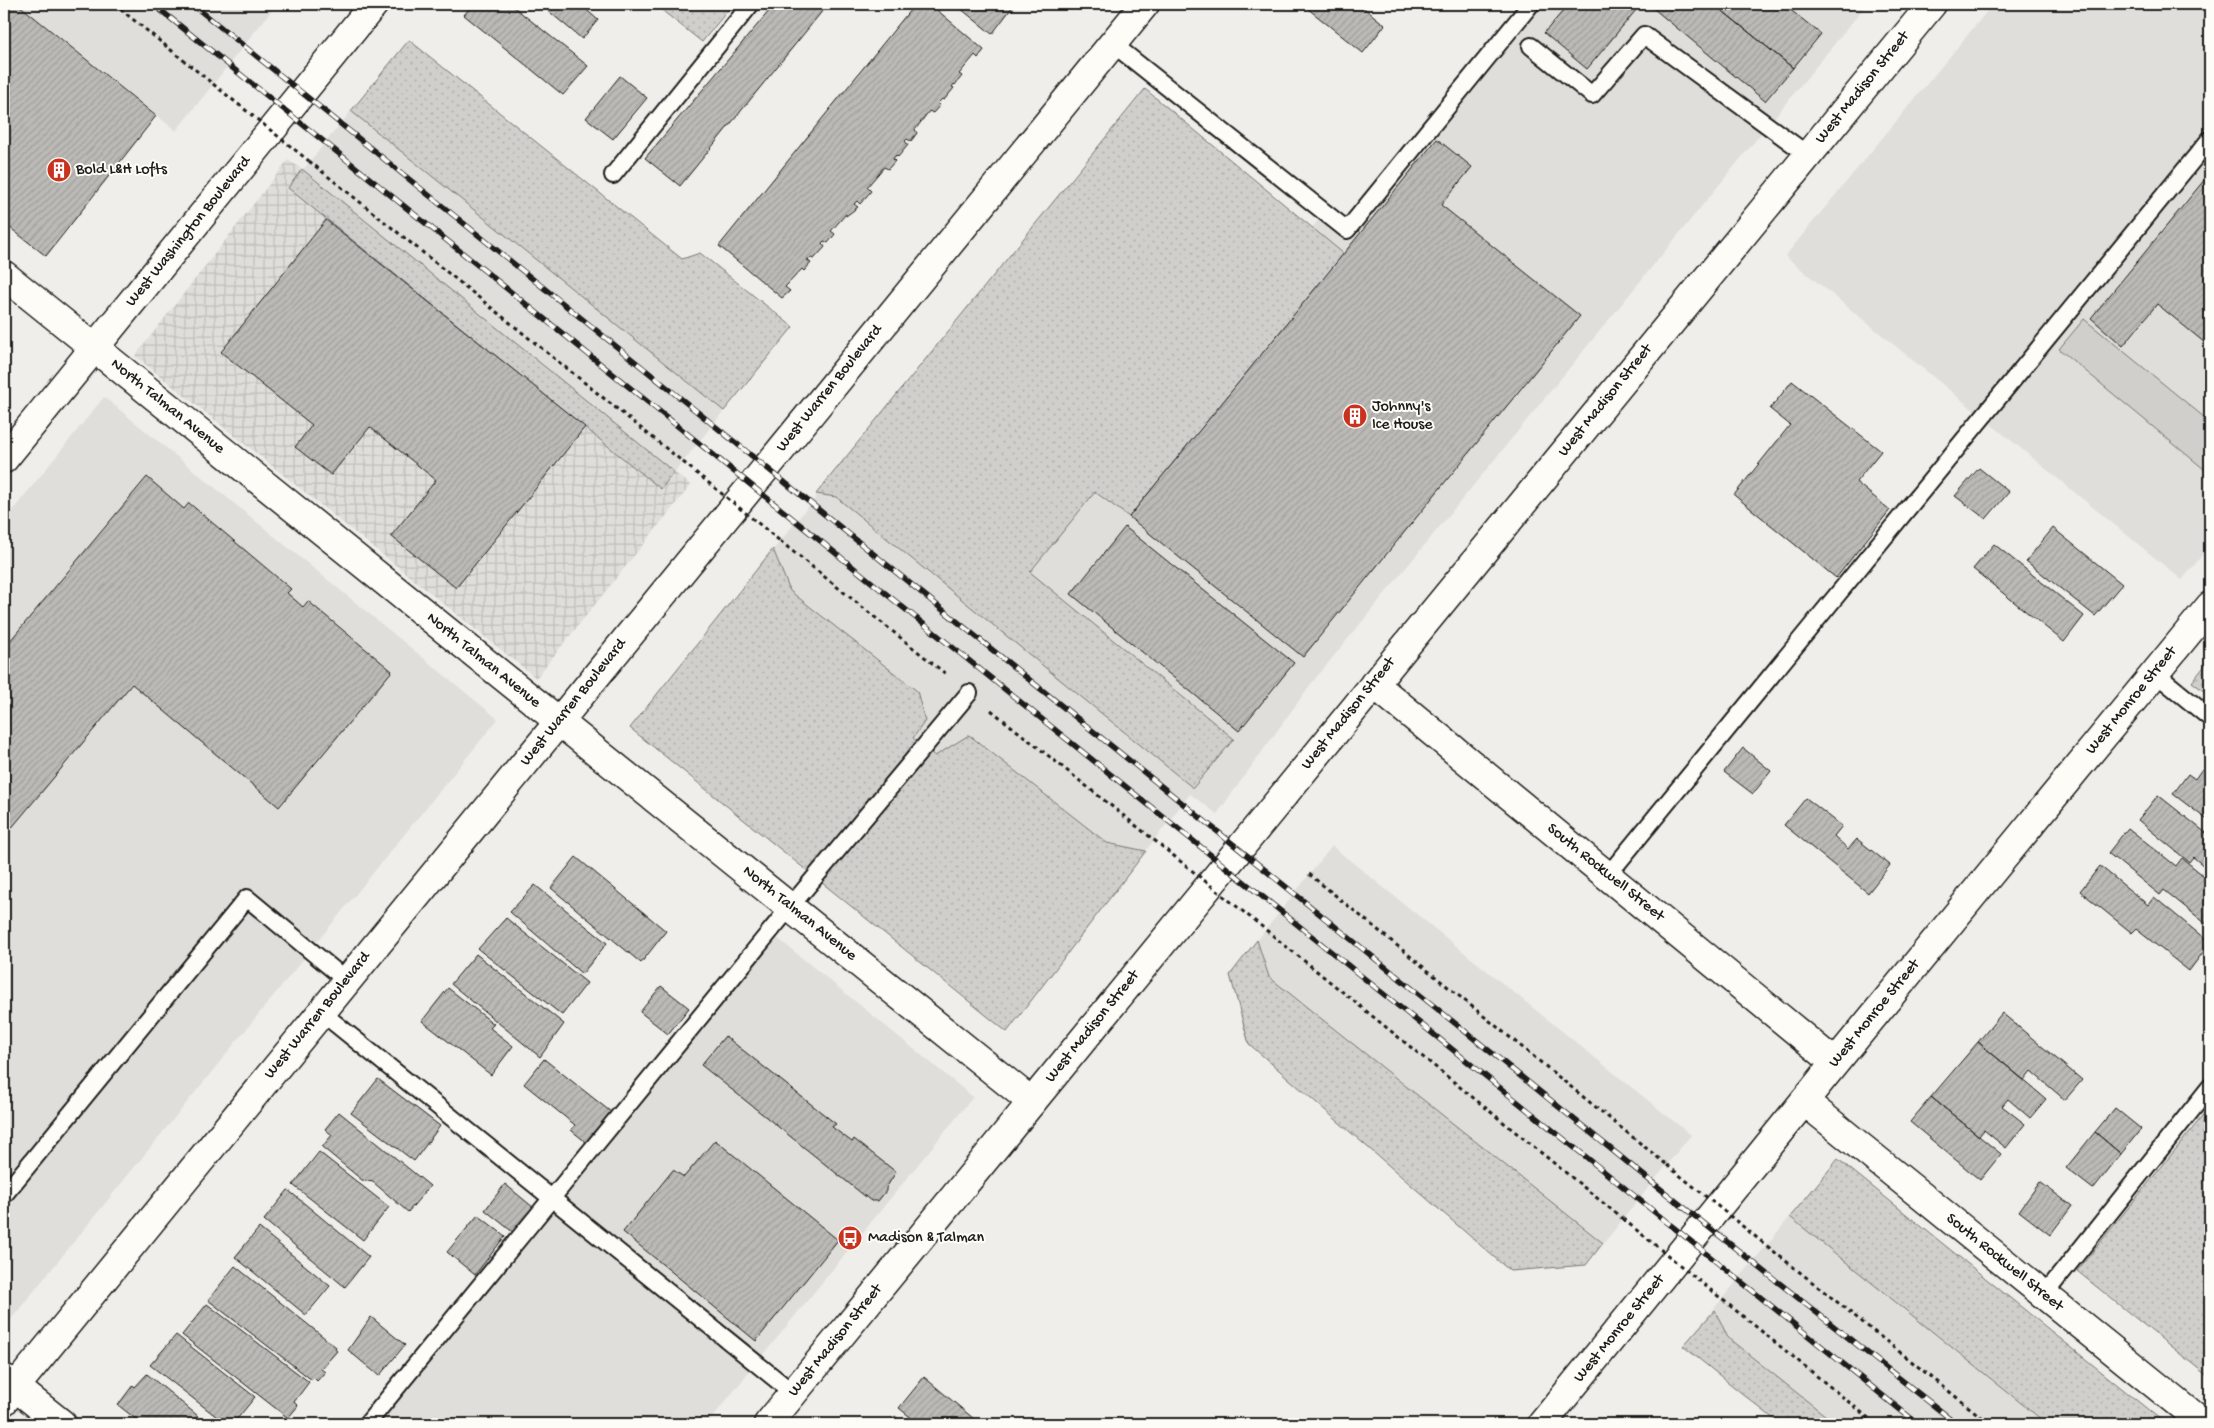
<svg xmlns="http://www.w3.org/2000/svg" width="2214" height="1428" viewBox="0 0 2214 1428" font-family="'Gochi Hand',sans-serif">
	<defs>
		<pattern id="industrial-grid" width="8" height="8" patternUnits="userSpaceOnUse" patternTransform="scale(1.25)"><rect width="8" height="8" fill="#e0deda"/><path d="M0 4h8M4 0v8" fill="none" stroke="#c0beba"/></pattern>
		<pattern id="grass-dots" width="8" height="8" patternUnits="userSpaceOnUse" patternTransform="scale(1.25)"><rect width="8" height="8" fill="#d0cfcc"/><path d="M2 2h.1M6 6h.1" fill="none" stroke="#b2b1af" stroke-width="1.8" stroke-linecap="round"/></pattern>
		<pattern id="building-hatch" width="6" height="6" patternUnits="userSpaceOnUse" patternTransform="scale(1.25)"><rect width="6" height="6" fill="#bbbab6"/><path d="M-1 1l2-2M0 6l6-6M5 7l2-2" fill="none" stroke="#a09f9c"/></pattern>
	</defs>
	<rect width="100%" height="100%" fill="#f0eeea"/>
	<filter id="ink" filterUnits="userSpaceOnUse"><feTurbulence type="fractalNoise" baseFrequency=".02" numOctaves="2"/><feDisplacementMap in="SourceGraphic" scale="10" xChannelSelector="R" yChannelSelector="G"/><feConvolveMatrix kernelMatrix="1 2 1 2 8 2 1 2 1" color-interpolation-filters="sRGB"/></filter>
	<g filter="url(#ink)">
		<path fill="#e0deda" d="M19 4H277L176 131Z
			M1531 4H1867L1311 684 1217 814 1190 794 1111 895 736 596 865 436 1095 491 1325 212 1347 230Z
			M1993 4H2210V546L2182 580 1785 256Z
			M409 40 682 259 700 253 743 387 661 489 288 188Z
			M104 397 498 719 4 1328V521Z
			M1332 846 1691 1135 1586 1265 1230 975Z
			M770 932 973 1097 707 1424H367Z
			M1838 1159 2166 1424H1780L1683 1346Z"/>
		<path fill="url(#industrial-grid)" d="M288 160 302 169 288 188 661 488 674 472 691 485 536 678 135 356Z"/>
		<path fill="url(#grass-dots)" stroke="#767674" d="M654 4H733L702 42Z
			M409 40 682 259 700 253 793 327 724 411 351 111Z
			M1145 89 1344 254 1129 517 1095 492 1030 572 1234 739 1193 788 836 497 816 494Z
			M302 169 674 472 661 489 288 188Z
			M773 549 790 591 917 691 925 721 913 738 935 756 969 735 1107 843 1146 851 1007 1032 630 728Z
			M2210 659V696L2192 682Z
			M1257 940 1269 977 1603 1243 1586 1265 1510 1271 1249 1044 1230 975Z
			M2210 1107V1378L2077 1271Z
			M1838 1159 2166 1424H2047L1790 1217Z
			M1715 1310 1728 1338 1836 1424H1780L1683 1346Z"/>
		<path fill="#d0cfcc" stroke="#767674" d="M2084 319 2210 422V474L2059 349Z"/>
		<path fill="url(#building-hatch)" stroke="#1c1c1c" d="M4 4H18L156 116 46 256 4 223Z
			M473 4H510L588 66 563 95 464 15Z
			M540 4H580L598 20 582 39Z
			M775 4H828L680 186 645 158Z
			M915 4H930L984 50 978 58 975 55 959 74 962 76 955 85 954 84 952 87 954 88 944 100 942 99 938 103 940 105 933 113 929 111 915 130 917 133 911 141 907 139 905 141 908 145 898 157 896 155 893 159 895 161 888 169 884 167 867 187 871 191 860 204 857 201 854 204 858 207 846 216V214L831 231 835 234 828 243 824 241 822 243 825 247 814 259 811 258 807 260 811 263 804 271 802 269 785 287 790 291 782 298 719 246Z
			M955 4H1013L1014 5 992 34Z
			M1302 4H1359L1385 25 1363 53Z
			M1569 4H1641L1587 69 1544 33Z
			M1648 4H1714L1793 68 1765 101Z
			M1714 4H1783L1821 34 1793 68Z
			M620 76 647 98 613 139 586 118Z
			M1437 139 1472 167 1441 205 1580 316 1303 657 1129 517Z
			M2210 173V347L2157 304 2123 346 2091 318Z
			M326 220 585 427 456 588 391 536 436 480 370 427 331 475 295 447 312 425 221 352Z
			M1792 381 1881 451 1856 482 1890 510 1836 578 1734 495 1790 425 1770 409Z
			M1979 468 2009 492 1986 519 1955 496Z
			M147 477 184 509 189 503 291 589 287 593 303 607 308 601 392 671 279 807 132 684 4 837V648Z
			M1125 527 1294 663 1239 731 1071 594Z
			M2053 528 2122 584 2095 616 2026 561Z
			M1994 544 2084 616 2064 642 1973 569Z
			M1743 748 1771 771 1753 794 1724 772Z
			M2202 769 2210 776V822L2173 794 2188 774 2195 779Z
			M2158 795 2206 833 2210 827V871L2193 857 2189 862 2138 820Z
			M1806 798 1842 826 1834 836 1848 849 1857 839 1890 865 1868 893 1784 825Z
			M2128 828 2176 866 2182 858 2210 881V927L2164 890 2160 895 2108 853Z
			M576 857 666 931 641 963 551 888Z
			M2100 866 2148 905 2154 897 2210 943 2189 971 2136 929 2132 933 2080 891Z
			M535 885 607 943 582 974 510 912Z
			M506 918 587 983 562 1015 478 949Z
			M476 954 564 1024 540 1057 451 984Z
			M661 986 689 1008 668 1034 640 1012Z
			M448 988 494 1024 490 1028 513 1046 491 1075 422 1021Z
			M2002 1013 2082 1080 2065 1100 2031 1071 2024 1080 1978 1042Z
			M725 1036 836 1124 832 1127 852 1142 854 1139 896 1172 886 1188V1191L878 1201H871L701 1065Z
			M1978 1042 2046 1099 2030 1118 2008 1099 2002 1106 2025 1124 2006 1148 1984 1130 1979 1136 1931 1097Z
			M544 1059 611 1112 587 1143 571 1130 575 1125 524 1084Z
			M378 1079 440 1126 414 1161 351 1113Z
			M1931 1097 2001 1154 1980 1180 1910 1122Z
			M2115 1108 2141 1129 2121 1154 2095 1132Z
			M339 1112 430 1186 408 1212 373 1182 362 1180 322 1147 332 1135 325 1129Z
			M2095 1132 2121 1154 2093 1189 2066 1168Z
			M715 1140 838 1240 756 1341 623 1232 673 1170 684 1177Z
			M319 1152 389 1207 363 1240 293 1185Z
			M2040 1182 2072 1206 2050 1235 2019 1211Z
			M505 1184 534 1208 514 1233 485 1210Z
			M288 1190 369 1257 345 1287 264 1220Z
			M478 1215 505 1236 475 1275 447 1252Z
			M259 1228 330 1286 306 1315 235 1257Z
			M235 1266 336 1347 335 1349 337 1351 321 1369 325 1372 317 1381 314 1378 312 1380 208 1300Z
			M207 1304 309 1382 294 1402 298 1406 288 1418 182 1335Z
			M371 1317 405 1345 379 1376 348 1350Z
			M176 1335 255 1397 233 1424H226L150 1365Z
			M147 1374 198 1416 194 1421 197 1424H142L118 1405 133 1385 135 1387Z
			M924 1377 980 1424H919L899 1408Z
			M895 1416 905 1424H888Z"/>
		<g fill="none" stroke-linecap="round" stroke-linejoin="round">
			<defs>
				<path id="service" d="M1113 44 1347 230 1531 4
					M1531 46 1592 95 1644 35 1808 155
					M613 175 751 4
					M2155 673 2210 718
					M1608 875 2210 139
					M321 1012 793 1393
					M4 1195 247 898 347 981
					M2044 1295 2210 1087
					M367 1424 790 907 969 693"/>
				<path id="minor" d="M4 275 1032 1102
					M1374 684 1835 1063
					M1804 1101 2204 1424
					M4 1378 62 1424
					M1542 1424 1835 1063 2210 606"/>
				<path id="tertiary" d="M4 459 374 4
					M4 1401 1145 4"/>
				<path id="secondary" d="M768 1424 1932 4"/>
			</defs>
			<use href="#service" stroke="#1c1c1c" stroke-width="20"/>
			<use href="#minor" stroke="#1c1c1c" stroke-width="31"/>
			<use href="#tertiary" stroke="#1c1c1c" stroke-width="31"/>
			<use href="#secondary" stroke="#1c1c1c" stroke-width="31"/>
			<path stroke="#1c1c1c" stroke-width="3" stroke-dasharray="4 4" stroke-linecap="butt" d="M114 4 213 84
				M309 161 683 462
				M780 541 947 675
				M991 710 1154 840
				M1309 874 1667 1165
				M1266 930 1623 1219
				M1767 1246 1990 1424
				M1723 1300 1876 1424"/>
			<use href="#service" stroke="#fdfcf7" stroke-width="16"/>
			<use href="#minor" stroke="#fdfcf7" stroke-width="28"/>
			<use href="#tertiary" stroke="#fdfcf7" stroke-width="28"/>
			<use href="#secondary" stroke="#fdfcf7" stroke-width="28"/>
			<defs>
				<path id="rail" d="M153 4 1918 1424
					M192 4 1653 1183 1957 1424"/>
			</defs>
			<use href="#rail" stroke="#1c1c1c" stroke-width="5.5"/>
			<use href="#rail" stroke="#fdfcf7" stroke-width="4" stroke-dasharray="11" stroke-linecap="butt"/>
			<path stroke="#1c1c1c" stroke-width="3" stroke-dasharray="4 4" stroke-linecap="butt" d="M213 84 309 161
				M683 462 780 541
				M1154 840 1266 930
				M1667 1165 1767 1246
				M1623 1219 1723 1300"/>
		</g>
	</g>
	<defs>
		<symbol id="building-disc" viewBox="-11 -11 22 22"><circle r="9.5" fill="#c8321e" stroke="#fdfcf7"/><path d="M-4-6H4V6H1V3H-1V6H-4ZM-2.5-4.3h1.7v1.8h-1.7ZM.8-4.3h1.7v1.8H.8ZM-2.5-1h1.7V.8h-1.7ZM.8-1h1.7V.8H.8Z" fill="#fff"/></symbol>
		<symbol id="bus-disc" viewBox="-11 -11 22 22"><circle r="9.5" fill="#c8321e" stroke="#fdfcf7"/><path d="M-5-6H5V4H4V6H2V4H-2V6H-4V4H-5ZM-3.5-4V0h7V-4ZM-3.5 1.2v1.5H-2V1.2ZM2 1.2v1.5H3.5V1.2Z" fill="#fff"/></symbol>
	</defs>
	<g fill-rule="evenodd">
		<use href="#building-disc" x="45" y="156" width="28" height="28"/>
		<use href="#building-disc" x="1341" y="402" width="28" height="28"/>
		<use href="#bus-disc" x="836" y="1224" width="28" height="28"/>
	</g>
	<g text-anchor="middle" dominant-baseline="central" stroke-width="4" stroke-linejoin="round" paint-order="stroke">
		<g font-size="16" fill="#1c1c1c" stroke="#fdfcf7">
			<text transform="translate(1863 88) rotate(-51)">West Madison Street</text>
			<text transform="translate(189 232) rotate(-51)">West Washington Boulevard</text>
			<text transform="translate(830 389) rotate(-51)">West Warren Boulevard</text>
			<text transform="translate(1606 401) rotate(-51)">West Madison Street</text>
			<text transform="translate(167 407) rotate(39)">North Talman Avenue</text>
			<text transform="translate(483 661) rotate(39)">North Talman Avenue</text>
			<text transform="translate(2132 701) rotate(-51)">West Monroe Street</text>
			<text transform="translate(574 703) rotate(-51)">West Warren Boulevard</text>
			<text transform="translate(1349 714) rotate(-51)">West Madison Street</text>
			<text transform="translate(1605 873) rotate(39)">South Rockwell Street</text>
			<text transform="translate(799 914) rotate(39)">North Talman Avenue</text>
			<text transform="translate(1875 1014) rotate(-51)">West Monroe Street</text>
			<text transform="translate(318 1016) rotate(-51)">West Warren Boulevard</text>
			<text transform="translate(1093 1027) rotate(-51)">West Madison Street</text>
			<text transform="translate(2004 1263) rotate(39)">South Rockwell Street</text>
			<text transform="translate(1620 1329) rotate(-51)">West Monroe Street</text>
			<text transform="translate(836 1341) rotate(-51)">West Madison Street</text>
		</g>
		<g font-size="16" fill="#1c1c1c" stroke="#fdfcf7" text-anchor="start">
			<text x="76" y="170">Bold L&amp;H Lofts</text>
			<text x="1372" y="407">Johnny's<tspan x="1372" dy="18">Ice House</tspan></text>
			<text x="868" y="1238">Madison &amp; Talman</text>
		</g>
	</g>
	<rect width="2214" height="1428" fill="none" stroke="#fdfcf7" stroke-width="20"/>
	<rect x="10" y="10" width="2194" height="1408" fill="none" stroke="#1c1c1c" stroke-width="2" filter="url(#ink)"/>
</svg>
